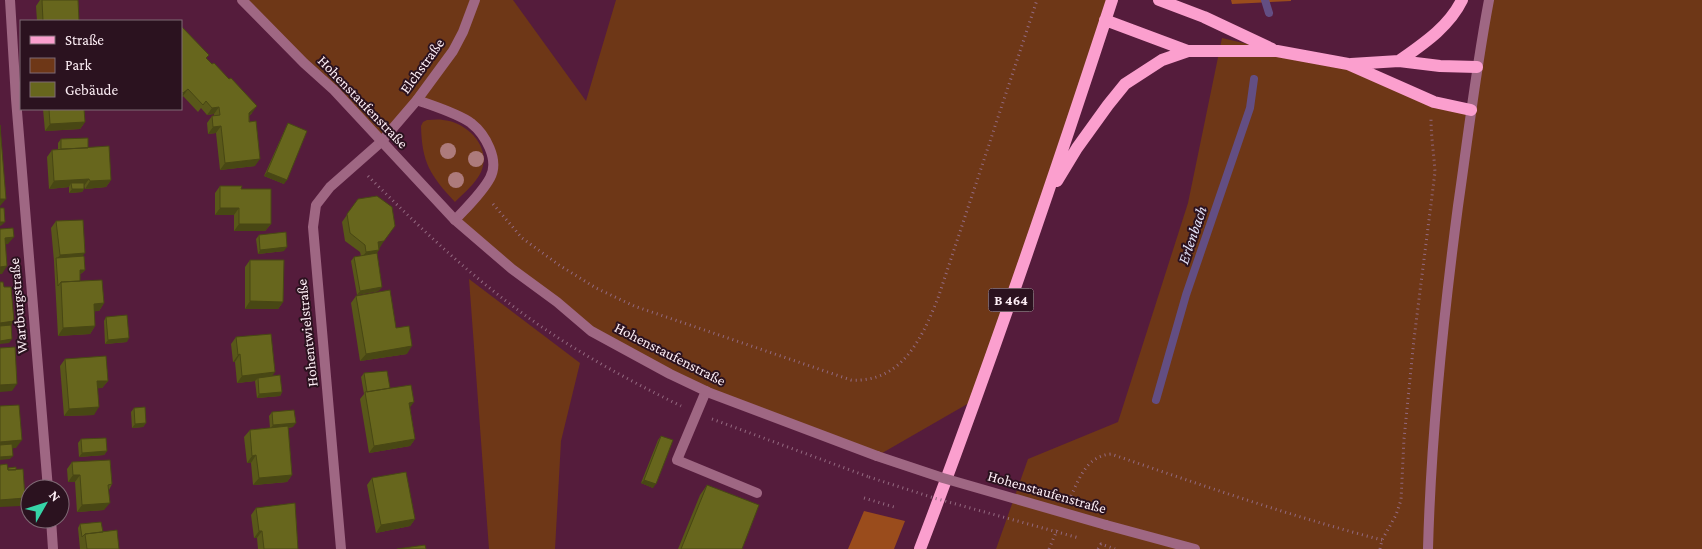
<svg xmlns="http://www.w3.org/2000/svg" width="1702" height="549" viewBox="0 0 1702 549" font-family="'Crimson Pro',serif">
	<rect width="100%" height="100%" fill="#551c3c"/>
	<path fill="#6e3717" d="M242 0H513L586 101 616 0H1112L976 399 877 456 754 411 591 331 455 220 469 205 494 164 470 123 417 100 381 142Z
		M1489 0H1702V549H996L1028 459 1118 422 1188 203 1222 38 1277 51 1348 64 1471 110Z
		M427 120C432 120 438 119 443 120 467 122 492 147 481 172 476 183 464 193 455 202 430 175 422 163 421 126L423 122Z
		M469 279 580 363 561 441 555 549H489Z"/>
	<path fill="#9a4c1c" d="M1231 0H1291V1L1232 4Z
		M864 511 905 521 894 549H848Z"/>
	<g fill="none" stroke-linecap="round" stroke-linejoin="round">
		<path stroke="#634e83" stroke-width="8" d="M1265 0 1269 13
			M1156 400 1186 295 1250 108 1254 79"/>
		<path stroke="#946a81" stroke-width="3" stroke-dasharray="1 4" stroke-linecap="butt" d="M368 176C415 223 464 270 518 310 569 348 624 378 681 406
			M493 204 522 238 559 265 596 288 634 306 851 380C902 383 922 338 938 298L1037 0
			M712 419 869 477
			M1071 496C1080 477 1087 456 1111 454 1201 485 1290 516 1382 540
			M864 498 894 507
			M1049 549 1057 530
			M1098 549 1101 544 1115 549
			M1380 549 1382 540 1396 515 1401 500 1404 439 1414 339 1435 172C1434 154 1431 137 1431 119"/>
		<path stroke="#9f6783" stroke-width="10" d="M417 100C433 106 457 113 471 123 485 134 500 160 490 178 482 193 467 207 455 220
			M706 391 677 460 757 493"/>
		<path stroke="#9f6783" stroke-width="10" d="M10 0 16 99 48 489
			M51 519 53 549
			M341 549 313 227 316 205 330 187 381 142 417 100 453 51 463 32 475 0"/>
		<path stroke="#9f6783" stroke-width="10" d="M242 0 304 63 334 90 455 220 512 269 557 302 591 331 670 374 710 393 877 456
			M1106 525 1195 549
			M1428 549C1431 434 1443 320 1458 206 1468 137 1476 68 1489 0"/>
		<path stroke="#fb9fce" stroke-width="12" d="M1159 0 1204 17 1272 49
			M1105 20 1188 51H1277L1348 64 1434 102 1471 110
			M1399 61C1423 44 1449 27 1462 0
			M1351 64 1399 61 1440 66 1477 67
			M1057 181 1077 148 1108 105 1125 84 1162 60 1188 51
			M920 549C989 368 1052 184 1112 0"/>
		<path stroke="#946a81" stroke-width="3" stroke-dasharray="1 4" stroke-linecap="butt" d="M869 477 934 498 1079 538"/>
		<path stroke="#9f6783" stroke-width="10" d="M877 456 943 478 1106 525"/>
	</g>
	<g fill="#ad7b7c">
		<circle cx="448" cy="151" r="8"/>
		<circle cx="476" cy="159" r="8"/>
		<circle cx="456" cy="180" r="8"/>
	</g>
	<path fill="#595819" d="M40 0H78L79 21H37L36 6Z
		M181 26 206 58 252 113 249 116 255 166 220 170 216 133 208 134 207 123 212 116H214V114L207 115 201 108 198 112 183 96 181 98Z
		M43 109H84L85 122 80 129 45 131Z
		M288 123 284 184 264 176 286 127Z
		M61 139 88 148 111 180 106 187 85 189 84 186V189L82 192 69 193V187L49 189 47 157 52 150H58V143Z
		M220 186 241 189 271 224 265 231H234V215H215V193Z
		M358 199 379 249 377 253 379 291 357 295 351 261 354 257 361 256 360 252 345 241 342 222Z
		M56 221 83 257 85 270 82 273 80 274V281L104 303 99 311H94L95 326 90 334 58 336 54 262V261L51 228Z
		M259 235 284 251 258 254 256 239Z
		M250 260 283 302 278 309H245V267Z
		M356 296 396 328 407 354 360 361 351 303Z
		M106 317 127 342 105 344 104 321Z
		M236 337 272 376 282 392 280 396 257 398 255 381 237 383 235 362H233L231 344Z
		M65 359 108 381 102 388H98L94 415 64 416 60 366Z
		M364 373 390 388 410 408 415 439 410 446 369 453 360 399 364 394 361 377Z
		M134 408 146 423 143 427 132 428 131 412Z
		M272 412 293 427 288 428 292 475 287 482 253 485 251 463H247L244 437 250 430 270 428 269 416Z
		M661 436 653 488 641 483 658 440Z
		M81 439 107 451 104 455 79 457 78 443Z
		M72 462 112 484 109 490 104 510 77 512 75 482H68L67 469Z
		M372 478 415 519 410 526 376 533 367 485Z
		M707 485 742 549H678L700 495Z
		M256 508 298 549H258L257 538H254L251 515Z
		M80 524 103 532 119 549H80L78 528Z"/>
	<path fill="#484714" d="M188 89 183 96 181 98V96L183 93Z
		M257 106 252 113 244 121 249 113Z
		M219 107 214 114 207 115 212 108Z
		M85 122 80 129 45 131 50 124Z
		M221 126 216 133 208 134 213 127Z
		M260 159 255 166 220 170 225 163Z
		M267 172 287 180 284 184 264 176Z
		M89 179 84 186 71 183 69 187 49 189 54 181Z
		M111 180 106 187 85 189 90 181Z
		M72 189H84L82 192 69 193Z
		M0 199H6L0 206Z
		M220 208H239L234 215H215Z
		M0 222H5L2 225 0 226Z
		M239 224H271L265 231H234Z
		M14 237 8 244 0 245 5 238Z
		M384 241 379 249 378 242Z
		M287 247 284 251 258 254 260 250Z
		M379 250 374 257 361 259 366 252Z
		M85 253 80 260H56L60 255Z
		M7 266 2 274H0V267Z
		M80 270H85L82 273 77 274Z
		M382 287 379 291 357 295 360 291Z
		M250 301 283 302 278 309H245Z
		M104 303 99 311 88 312 94 304Z
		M14 321 9 329 0 330V323Z
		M95 326 90 334 58 336 63 328Z
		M129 338 127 342 105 344 108 340Z
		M12 339 9 343 0 344V341Z
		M412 346 407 354 360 361 366 354Z
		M240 354 235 362H233L238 355Z
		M275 372 270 380 258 378 255 381 237 383 242 376Z
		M97 381H108L102 388 92 389Z
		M17 384 12 391 0 392V385Z
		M282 392 280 396 257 398 259 394Z
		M414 402 409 409V403Z
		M99 407 94 415 64 416 69 409Z
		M146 423 143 427 132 428 135 424Z
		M296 423 293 427 270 429 273 425Z
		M415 439 410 446 369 453 374 446Z
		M22 440 16 448 0 449V442Z
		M107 451 104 455 79 457 82 453Z
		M256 455 251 463H247L252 456Z
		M13 456 10 459 0 460V457Z
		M73 475H80L75 482H68Z
		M292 475 287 482 253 485 259 478Z
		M644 480 656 484 653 488 641 483Z
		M25 498 20 506 0 507V500Z
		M110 503 104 510 77 512 82 505Z
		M415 519 410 526 376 533 381 525Z
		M259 531H262L257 538H254Z"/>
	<path fill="#67661d" stroke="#484714" d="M42 0H78L79 21H43Z
		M181 26 209 55 206 58 212 64 214 63 229 79 231 78 257 106 249 113V122L256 121 260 159 225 163 221 126 213 127 212 116 220 115 219 107 212 108 206 101 203 105 188 89 183 93 181 91Z
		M49 109H84L85 122 50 124Z
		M288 123 307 131 287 180 267 172Z
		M0 125 6 199H0Z
		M88 138V148L61 149V139Z
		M109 146 111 180 90 181 89 179 54 181 52 150Z
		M71 183H84V189H72Z
		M220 186H242L241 189H271V224H239V208H220Z
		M377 196 392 207 395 226 384 241 378 242 379 250 366 252 365 245 350 233 347 214 358 199Z
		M0 208H4L5 222H0Z
		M83 220 85 253 60 255 56 221Z
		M13 228 14 237 5 238 7 266 0 267V229Z
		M286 232 287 247 260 250 259 235Z
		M377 253 382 287 360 291 354 257Z
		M84 256 85 270H80V281L61 282 58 286 56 258Z
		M250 260H284L283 302 250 301Z
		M102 280 104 303 94 304 95 326 63 328 61 282Z
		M0 282H3L4 287H11L14 321 0 323Z
		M390 290 396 328 409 326 412 346 366 354 356 296Z
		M127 315 129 338 108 340 106 317Z
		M11 325 12 339 0 341V326Z
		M271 334 275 372 242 376 240 354 238 355 236 337Z
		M15 347 17 384 0 385V348Z
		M106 356 108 381H97L99 407 69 409 65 359Z
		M387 371 390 388 367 392 364 373Z
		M280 375 282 392 259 394 258 378Z
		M411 385 414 402 409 403 415 439 374 446 365 392Z
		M19 405 22 440 0 442V406Z
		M145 407 146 423 135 424 134 408Z
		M294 410 296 423 273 425 272 412Z
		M288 426 292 475 259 478 256 455 252 456 250 430Z
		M661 436 673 440 656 484 644 480Z
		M106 438 107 451 82 453 81 439Z
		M12 444 13 456 0 457V445Z
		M110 460 112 484 108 485 110 503 82 505 80 475H73L72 462Z
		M7 464 8 470 23 469 25 498 0 500V465Z
		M16 467V470H8V468Z
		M406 472 415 519 381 525 372 478Z
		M707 485 759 505 742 549H681Z
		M295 503 298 549H264L262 531H259L256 508Z
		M101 522 103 532 85 534 82 537 80 524Z
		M117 530 119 549H87L85 534Z
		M425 545 426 549H397Z"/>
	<g text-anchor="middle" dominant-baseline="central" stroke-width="4" stroke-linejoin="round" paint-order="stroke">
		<rect fill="#2b121f" stroke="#beacb5" stroke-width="1" x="988.5" y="288.5" width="45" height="23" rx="4"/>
		<g font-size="14" font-weight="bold" fill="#fdeef5">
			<text x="1011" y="300">B 464</text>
		</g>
		<g font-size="15" fill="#fdeef5" stroke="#2b121f">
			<text transform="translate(422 66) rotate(-54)">Elchstraße</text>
			<text transform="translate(363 102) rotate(46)">Hohenstaufenstraße</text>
			<text transform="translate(18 306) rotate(-95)">Wartburgstraße</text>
			<text transform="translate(307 333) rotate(-96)">Hohentwielstraße</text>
			<text transform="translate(670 354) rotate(27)">Hohenstaufenstraße</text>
			<text transform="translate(1047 492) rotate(16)">Hohenstaufenstraße</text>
		</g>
		<g font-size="16" font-style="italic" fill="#e2e1f7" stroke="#2b121f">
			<text transform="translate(1192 235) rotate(-71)">Erlenbach</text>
		</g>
	</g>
	<rect x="20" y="20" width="162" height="90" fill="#2b121f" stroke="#7f6a75"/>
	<rect x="30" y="36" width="25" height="8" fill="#fb9fce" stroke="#7f6a75"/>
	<text x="65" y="45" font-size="15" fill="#fdeef5">Straße</text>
	<rect x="30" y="58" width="25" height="15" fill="#6e3717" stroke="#7f6a75"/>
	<text x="65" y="70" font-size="15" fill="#fdeef5">Park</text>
	<rect x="30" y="82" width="25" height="15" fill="#67661d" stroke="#7f6a75"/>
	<text x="65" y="95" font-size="15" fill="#fdeef5">Gebäude</text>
	<g transform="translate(45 504) rotate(51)"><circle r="24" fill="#2b121f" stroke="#7f6a75"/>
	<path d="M0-4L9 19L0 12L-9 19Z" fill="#36d4a7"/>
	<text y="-8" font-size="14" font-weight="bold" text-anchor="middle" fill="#fdeef5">N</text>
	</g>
</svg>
